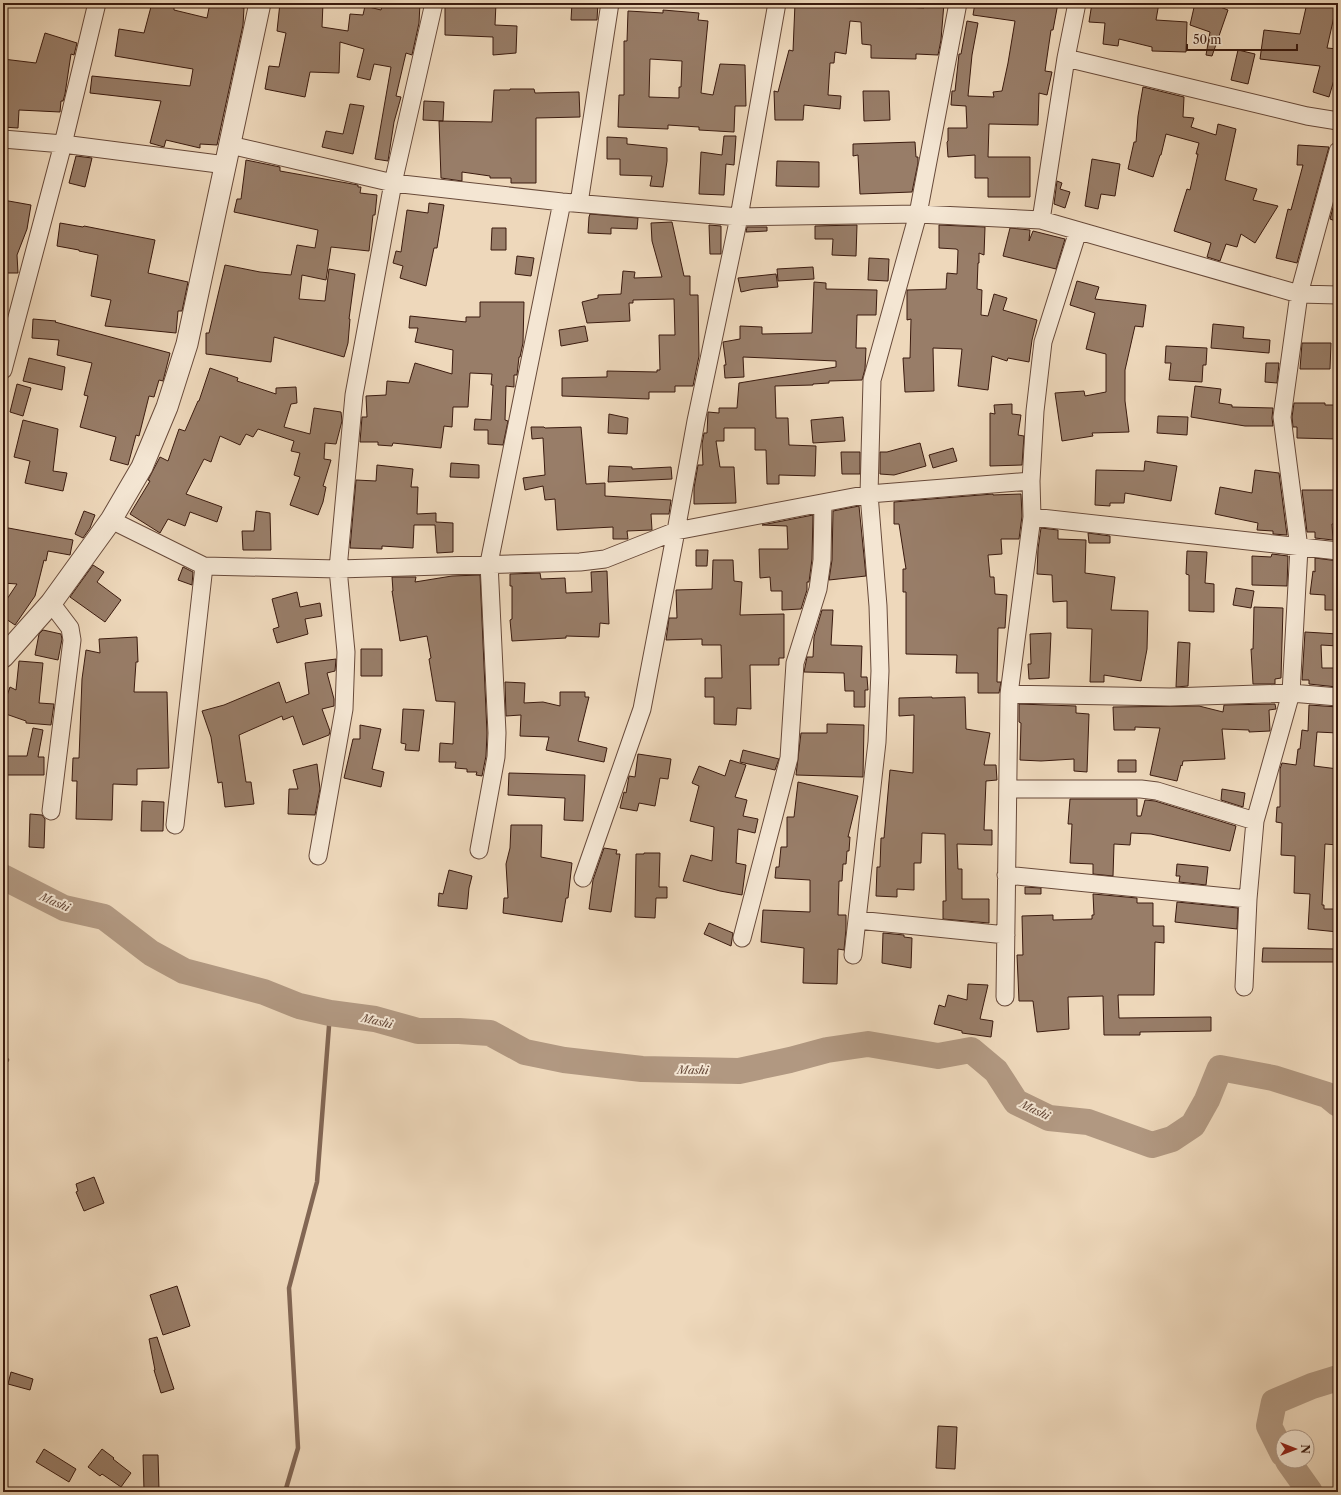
<svg xmlns="http://www.w3.org/2000/svg" width="1341" height="1495" viewBox="0 0 1341 1495" font-family="'Libre Caslon Text',serif">
	<rect width="100%" height="100%" fill="#eed8bb"/>
	<filter id="stains"><feTurbulence type="fractalNoise" baseFrequency=".005" numOctaves="4"/><feColorMatrix values="0 0 0 0 .2 0 0 0 0 .09 0 0 0 0 .02 0 0 0 .5 -.17"/></filter>
	<radialGradient id="worn" r=".72"><stop offset=".6" stop-color="#630" stop-opacity="0"/><stop offset="1" stop-color="#630" stop-opacity=".3"/></radialGradient>
	<g fill="none" stroke-linecap="round" stroke-linejoin="round">
		<path stroke="#826653" stroke-width="4.5" d="M3 1058 7 1060
			M285 1492 298 1448 289 1288 317 1182 330 1013"/>
		<path stroke="#b19881" stroke-width="26" d="M3 877 64 908 104 917 151 953 184 971 264 992 299 1006 330 1013 375 1019 418 1031H459L490 1033 525 1052 564 1060 642 1069 739 1071 790 1060 827 1050 868 1044 938 1056 971 1050 996 1071 1016 1102 1049 1118 1088 1122 1152 1145 1172 1139 1193 1125 1207 1100 1220 1068 1273 1078 1327 1095 1338 1104
			M1283 1454 1269 1426 1274 1402 1312 1386 1338 1378
			M1288 1461 1310 1492"/>
	</g>
	<path fill="#987d68" stroke="#3b1b0f" fill-rule="evenodd" d="M152 3 174 7V10L207 18 210 3 244 8 243 25 217 145 200 144V148L166 140 164 147 150 143 161 101 90 93 92 76 190 86 193 69 115 56 119 29 144 33Z
		M280 3H323L322 27 348 31 350 14 363 15 365 6 381 10 383 3H420L419 23 412 55 406 53 396 96 401 97 394 122 388 161 375 159 391 67 374 64 370 80 357 77 364 49 340 42 339 73 310 72 305 97 265 89 269 66 279 67 286 33 277 31Z
		M476 3H496L495 25 517 26 516 53 493 55V37L445 35V4Z
		M572 3H598L597 20H571Z
		M795 3H826L852 5V3H866V5L924 8V3H944L941 40 938 55 916 54V59L871 58V45L862 44 861 22 850 21 846 54 835 52 834 63H830L828 95 841 96 840 109 804 105 803 120H775L774 91 778 92 789 50 793 51Z
		M975 3H1058L1053 30H1051L1045 71 1052 72 1047 95 1039 93 1038 125 989 124 988 157H1030V197H988V178H975V155L948 157 947 142 948 141V128H967L966 106 951 105 952 91H955L959 54H961L967 21 978 23 972 55 968 96 994 97 993 92 1002 91 1008 63 1015 21 973 15Z
		M1092 3H1159L1156 20 1187 22 1186 52 1152 51V47L1119 39 1118 46 1103 44 1105 23 1089 22Z
		M1195 3H1210L1228 10 1212 56 1206 55 1210 32 1190 25Z
		M1307 3H1337L1327 48 1338 49V73H1336L1329 97 1313 92 1320 66 1260 59 1264 30 1300 34Z
		M663 10 699 13 698 20 708 21 701 93 713 95 720 64 745 65 746 106H735L734 132 699 130V127L668 125V129L618 127 619 95H624V41H627L628 11 663 13ZM650 59 682 61 681 87H679V98L649 97Z
		M45 33 77 43 74 55 71 54 65 94 63 101H61L60 112 19 110 18 128 3 127V59L36 63Z
		M1238 50 1255 54 1248 84 1231 80Z
		M1143 87 1184 97 1183 117 1194 118 1191 127 1216 135 1218 124 1236 129 1225 180 1257 189 1253 200 1278 206 1255 243 1241 234 1237 247 1226 244 1220 261 1207 257 1211 243 1174 231 1187 189 1190 190 1198 154H1196L1199 143 1166 134 1161 155H1160L1153 177 1128 169 1134 142H1136L1138 116Z
		M510 89H534L535 93 579 92 580 117 536 118V183H511V178H490V176L462 172V181L441 178 439 121 492 122 494 90H510Z
		M863 91H889L890 120 864 121Z
		M424 101 444 102 443 121 423 120Z
		M350 104 364 106 353 154 322 147 326 131 343 134Z
		M724 136H736L734 165 726 164 724 195 699 194 701 152 722 155Z
		M607 137 627 138V144L667 148V161L663 187 650 186 652 176 620 175V159H607Z
		M915 142 916 157H918V163L912 192 860 194 858 155 853 156V144Z
		M1298 145 1329 147 1297 263 1276 258 1288 209 1291 210 1303 165H1297Z
		M76 156 92 158 85 187 69 183Z
		M1092 159 1120 164 1115 196 1101 194 1098 209 1085 206Z
		M246 160 280 167V171L358 185V187H361L360 193 377 195 375 215H373L369 251 331 247 326 280 302 275 299 299 325 301 329 269 355 274 349 319H350L348 343 344 357 274 337 271 362 206 354V333H209L225 265 260 272 291 275 297 245 315 248 318 230 234 212 237 199H241Z
		M777 161 819 162V187L776 186Z
		M1057 181 1062 183 1060 189 1070 192 1065 208 1054 204Z
		M1338 189V222L1330 219Z
		M3 200 31 205 27 229 17 255 18 273H3Z
		M429 203 444 205 437 248H434L426 286 400 278 403 266 393 263 396 251 401 252 407 210 428 213Z
		M590 214 638 218 637 229 611 228V234L588 233 589 217Z
		M672 222 684 276H690V295H698L699 356 693 386H675V392H649V399L562 396V378L607 377V371L657 372V370H660L659 335H675L674 299 633 300V303H629L630 321 587 323 582 302 598 298V295L621 294 623 271 635 272 634 278 662 277 652 241 651 223Z
		M60 223 83 227 84 226 155 240 148 273 188 282 182 311H178L176 333 105 326 111 300 91 296 98 255 79 251V250L57 246Z
		M709 225 721 226V254H710Z
		M857 225 856 256 832 255 833 239H815V226Z
		M939 225 985 227 984 255 979 253V263H978L977 289 982 290 981 315 988 316 994 294 1007 298 1003 310 1037 320 1032 340 1029 362 1008 358 1007 361 992 356 988 390 958 386 962 349 933 348 934 391 905 392 903 358H910L911 319 907 320V290L946 289 947 273 957 274 958 250 956 249 939 248Z
		M747 227H767V231L746 232Z
		M492 228H506V250H491Z
		M1010 228 1030 230 1029 241 1033 231 1065 239 1056 269 1003 256Z
		M517 256 534 258 531 276 515 274Z
		M869 258 889 259 888 281 868 280Z
		M813 267 814 279 778 281 777 269Z
		M776 274 778 287 754 289 741 292 738 278Z
		M1077 281 1099 287 1095 299 1146 305 1143 327 1135 326 1125 370V401L1129 432 1092 433 1093 436 1062 441 1055 393 1084 391 1085 396 1106 392V354L1086 349 1095 313 1070 305Z
		M814 282 826 283V289L877 290 876 315H857L856 348H866L865 369 862 380 829 381V383L813 384V385L775 386 776 418H788L789 445 816 446 815 476 779 475V484H767L766 450H755V428H724V441H716L720 467H734L736 503 694 504V488L698 465H703L702 444 704 433H707L708 412 719 413V408H737L739 383 836 367V361L743 357 744 377 725 378 724 365H726L723 342 740 339V326L762 327V334L812 333Z
		M480 302H524L523 343 520 357H519L517 375H514V387L506 386 505 420 508 421 503 445 488 444V430H474L475 419 491 420 493 385H491L492 374 470 373 468 407H453L452 427 444 426 441 448 393 443 392 446 378 445V442H360L362 417H367L366 396 386 395 387 381 409 383 415 363 452 374 453 350 415 342 418 328H409L410 316 466 322V317H480Z
		M33 319 56 321 55 322 170 353 163 381 159 380 154 397 149 396 139 436 136 435 128 465 110 460 116 437 80 427 88 396 84 395 92 363 57 355 59 340 32 338Z
		M1213 324 1244 327 1243 338 1270 340 1269 353 1211 348Z
		M585 326 588 341 561 346 559 330Z
		M1302 343H1331L1330 369H1300Z
		M1166 346 1207 348 1206 365H1203L1202 382 1169 380 1171 363H1165Z
		M29 358 65 367 62 390 23 381Z
		M1266 363H1279L1277 383 1265 382Z
		M210 368 238 378 237 381 276 394V388L296 387 297 403 291 404 284 427 310 434 314 408 341 412 342 421 336 444 325 443 324 459 331 460 323 486 326 487 323 502 318 515 290 505 300 477 294 475 300 453 291 451 294 441 258 429 253 437 246 434 240 445 220 436 211 462 204 459 186 494 222 507 217 522 190 512 185 526 168 519 160 533 130 514 150 481 148 480 160 457 168 461 179 429 185 431 198 401H199Z
		M17 384 31 388 23 416 10 412Z
		M1195 386 1221 389 1219 403 1232 405V407L1273 408 1272 418 1273 426H1245L1191 417Z
		M1294 403H1325V405H1338V439L1297 438V427H1293L1292 417Z
		M1012 404V414L1021 415 1018 435 1024 436 1022 465 990 466V413L995 414 994 405Z
		M609 414 628 418 627 434 608 433Z
		M1158 416 1188 417 1187 435 1157 433Z
		M843 417 845 441 813 443 811 420Z
		M23 420 58 429 53 471 67 473 63 491 25 483 30 461 14 457Z
		M531 427H544L545 428 581 427 586 484 605 483V496L671 500 669 514H651L652 530 627 531 628 539H613V527L557 530 555 499 545 500 543 486 525 490 523 478 545 475 543 438 532 439Z
		M920 443 926 466 894 475 880 474V452H887Z
		M953 448 957 461 933 468 929 455Z
		M841 452H860V474H842Z
		M1145 461 1177 466 1171 501 1125 493 1124 503H1110V506L1095 505 1096 470 1144 471Z
		M451 463 479 465V478L450 477Z
		M377 465 413 469 411 487H418L417 514 436 513V522L453 523V552L437 553 435 525H414L413 548 382 546V549L350 548 356 480 376 481Z
		M609 466 632 467V469L671 467 672 479 608 482Z
		M1255 470 1279 473 1287 535 1273 534V531L1257 530 1258 523 1215 514 1220 487 1252 493Z
		M1302 490H1338V524H1332L1333 540 1315 538V532H1307Z
		M993 494V495L1021 494 1022 516 1019 539H1001L1002 554 988 555 990 577H994L995 594 1007 595 1005 628H998L997 682H1001L999 693H978V673H956L957 655 906 654V592H903V569H906L899 524H894V502Z
		M859 506 866 576 829 580 832 560 833 511Z
		M84 511 95 515 90 528 83 538 75 534Z
		M256 511 270 513 271 550H243L242 531H254Z
		M813 515 812 559 809 582H807V590L801 609 782 610V591H771L770 577 760 578 759 549H788L787 526 762 525Z
		M3 527 73 540 70 555 48 551 46 561 44 560 35 596 15 625 3 617V605L17 584 3 583Z
		M1041 528 1058 530V539L1086 540 1085 573 1115 577 1111 610 1148 611 1147 649 1141 681 1104 675V682H1090L1092 629 1067 628V601L1053 602 1052 575 1037 574 1038 549Z
		M1088 533 1110 536V543H1089Z
		M696 550H708L707 566H696Z
		M1187 551 1207 552 1205 583 1214 584V612L1189 611V575L1186 574Z
		M1272 554 1288 556 1287 586 1252 585V556L1271 557Z
		M1315 558 1338 561V610H1325V595L1310 594 1313 571 1315 572Z
		M713 560H733L734 581 742 582 740 615 784 614V658H779V665H750L751 709 737 708 736 725 714 724V697H705V678H722L721 645H702V639L666 640 669 618H677L676 590 712 589Z
		M93 565 104 572 97 582 121 600 105 622 70 597Z
		M183 567 193 572 192 585 178 580Z
		M607 571 609 624 600 623 599 637 566 636V638L512 641 510 620 512 619V586H510V574L540 573 541 579 565 578 566 593 592 592 591 572Z
		M480 575 487 733 486 756 482 776 476 775 477 772H467V769L455 768 456 762H439L440 743 453 744 455 702 436 701 429 659 431 658 427 636 400 641 392 591H393L392 577H416L415 582 452 576Z
		M1236 588 1254 591 1251 608 1233 605Z
		M297 592 300 607 320 603 322 616 305 619 308 634 277 643 273 629 279 627 272 599Z
		M1254 607 1283 608 1281 678 1275 679V684H1253L1251 649H1253Z
		M822 610H833L831 645 862 646 861 677H867L868 690H865V707H854V691H845L844 673 804 672 807 657H813L814 637Z
		M43 630 61 634 62 639 58 660 35 655 39 634Z
		M1305 632 1338 634V646L1321 645 1322 668H1337V687L1309 684V680H1302Z
		M1051 633 1049 678 1029 679 1028 664H1031L1030 634Z
		M137 637 138 662H136L134 692H167L169 768 137 769V785L113 784 112 820 76 819 77 781H72L73 758H79L82 679 86 650 100 653 99 639Z
		M1178 642 1190 643 1188 686 1176 687Z
		M361 649H382V676H361Z
		M336 659 335 671 327 673 334 699V706L322 709 330 731 329 735 303 745 293 716 283 720 282 716 239 735 246 782H251L254 804 225 807 222 782 218 783 211 737 202 711 224 705 279 682 286 703 309 694 305 663Z
		M19 661 43 663 39 703 54 704 51 725 26 723V721L3 713V707L10 687 16 690Z
		M505 682 525 683 524 703 543 702 560 706V692H585V697H589L578 741 607 748 604 762 546 750 549 737 520 736 521 715 506 716Z
		M932 697V698L965 697 966 729 990 733 984 765H996L997 780 986 781 984 830H992V845L957 844 958 869H962V899H989V923L943 919V901H946L945 834 922 833 921 863H914V890L897 889V897L876 896 877 867H880L881 838H884L890 770 913 773 914 715 899 716V698Z
		M1019 704 1076 706V713L1089 714 1087 772 1074 771V759L1041 761 1020 760 1021 723 1019 722Z
		M1275 704 1276 709 1269 710 1270 731 1249 732V730L1222 729 1225 759 1183 761 1182 766 1181 765 1177 781 1150 775 1160 728 1135 727V730H1114L1113 707 1199 706 1223 712 1224 705Z
		M1309 705 1338 707V733L1317 732 1314 766 1338 769V845L1325 844 1322 905H1324V909H1338V932L1308 929 1310 894 1294 893 1295 856 1281 855 1282 823 1276 822 1277 807H1280V769L1282 763 1296 765 1298 749H1300L1302 730 1308 731Z
		M403 709 424 710 419 751 405 750 406 744 401 743Z
		M827 724 864 725 863 777 796 775 801 733H827Z
		M360 725 381 729 372 769 384 772 381 787 344 778 353 739H360Z
		M33 728 43 730 38 757H44V775H3V756H27Z
		M743 750 779 759 775 770 740 762Z
		M638 754 671 759 668 779 660 778 655 806 639 803 637 811 620 808 624 792 626 793 629 776 635 777Z
		M730 760 746 765 735 797 747 800 743 816 758 819 755 833 738 829 736 863 746 865 742 895 720 891 683 881 691 855 712 861 714 827 690 821 699 786 692 783 699 766 725 776Z
		M1118 760H1136V772H1118Z
		M317 764 320 789 315 815 288 814 289 789H298L293 770Z
		M509 773 585 775 583 821 564 820 565 798 508 795Z
		M798 782 858 796 848 837H850L849 851H847L846 864H843L842 881H839L838 915H846V929L844 950 838 949 837 984 803 983 804 948 761 942 763 910 810 912V880L775 878 776 867H779L781 847H787V817H794Z
		M1222 789 1245 793 1243 807 1221 800Z
		M1070 799H1137V816H1141L1145 800 1155 801 1236 826 1230 851 1151 834 1131 833 1130 845 1114 844 1113 876 1093 874V864L1070 863 1072 824H1068Z
		M142 801 164 802 163 831H141Z
		M30 814 42 815 45 819 44 848 29 847Z
		M511 825H542L541 857 572 863 568 898H566L562 922 503 913 504 898H508L506 864 510 848Z
		M604 848 617 850 616 854H620L611 912 589 909 593 880Z
		M644 853H660L659 887H667V898H656L655 918 635 917 636 854H644Z
		M1177 864 1208 867 1206 885 1179 882 1180 876H1176Z
		M449 870 472 876 469 888 467 909 438 906 439 893 443 894Z
		M1025 887 1041 888V894H1025Z
		M1093 894 1137 898V903H1153V926H1164V943L1155 942 1154 995H1118L1119 1018 1211 1017V1031L1140 1032V1035H1104L1103 996 1068 997 1069 1029 1037 1032 1033 1001H1019L1017 955H1023L1022 916 1053 915V920L1092 919V915H1094Z
		M1177 902 1238 908 1237 929 1175 922Z
		M709 923 733 933 731 946 704 934Z
		M883 933 904 935V937L912 938 911 968 882 963Z
		M1263 948 1338 949V962H1262Z
		M968 984 988 985 980 1019 993 1021 991 1037 962 1033V1031L934 1024 939 1005 945 1007 948 995 967 1000Z
		M94 1177 104 1203 84 1211 76 1192 78 1191 76 1184Z
		M177 1286 190 1326 163 1335 150 1295Z
		M157 1337 174 1389 161 1393 154 1370H155L149 1339Z
		M11 1372 33 1379 30 1390 8 1384Z
		M938 1426 957 1427 955 1469 936 1468Z
		M44 1449 76 1469 69 1482 36 1462Z
		M102 1449 114 1458 113 1459 131 1473 121 1487 102 1474 100 1476 88 1467Z
		M143 1455H158L159 1490H144Z"/>
	<g fill="none" stroke-linecap="round" stroke-linejoin="round">
		<defs>
			<path id="minor" d="M1066 58 1307 116 1338 121
				M3 139 63 144 226 165
				M230 145 393 183 562 202 739 217 918 214 1041 220 1299 294 1338 295
				M579 203 610 3
				M1041 220 1066 58 1077 3
				M3 370 63 144 97 3
				M1032 517 1338 551
				M111 520 204 566 338 569 580 562 605 559 676 531 869 494 1031 481
				M1009 694 1170 697 1291 693 1338 697
				M1008 789H1141L1157 791 1255 821
				M51 811 72 640 70 628 51 603
				M175 825 204 566
				M479 850 496 757 497 733 489 563 562 202
				M318 856 344 709 346 652 338 569 354 395 393 183 434 3
				M1006 875 1248 899
				M583 878 642 709 676 531 696 421 739 217 777 3
				M857 920 1006 935
				M742 938 789 758 795 663 818 589 822 560 823 503
				M853 955 877 742 880 671 878 606 869 494 872 380 918 214 958 3
				M1244 987 1248 899 1255 821 1291 693 1299 548 1282 417 1299 294 1338 151
				M1005 997 1009 694 1032 517 1031 481 1035 411 1043 342 1078 231"/>
			<path id="tertiary" d="M3 657 51 603 111 520 142 467 167 407 187 344 260 3"/>
		</defs>
		<use href="#minor" stroke="#684a3a" stroke-width="19"/>
		<use href="#tertiary" stroke="#684a3a" stroke-width="23"/>
		<use href="#minor" stroke="#f4e6d3" stroke-width="17"/>
		<use href="#tertiary" stroke="#f4e6d3" stroke-width="21"/>
	</g>
	<g text-anchor="middle" dominant-baseline="central" stroke-width="4" stroke-linejoin="round" paint-order="stroke">
		<g font-size="11" font-style="italic" fill="#644737" stroke="#f4e6d3">
			<text transform="translate(55 902) rotate(23)">Mashi</text>
			<text transform="translate(377 1021) rotate(13)">Mashi</text>
			<text transform="translate(693 1070) rotate(1)">Mashi</text>
			<text transform="translate(1035 1110) rotate(25)">Mashi</text>
		</g>
	</g>
	<rect width="1341" height="1495" fill="none" stroke="#eed8bb" stroke-width="16"/>
	<rect x="4" y="4" width="1333" height="1487" fill="none" stroke="#3b1b0f" stroke-width="2"/>
	<rect x="8" y="8" width="1325" height="1479" fill="none" stroke="#3b1b0f"/>
	<g transform="translate(1295 1449) rotate(90)"><circle r="19" fill="#f4e6d3" stroke="#aa9585"/>
	<path d="M0-3L7 15L0 10L-7 15Z" fill="#8f2418"/>
	<text y="-6" font-size="11" font-weight="bold" text-anchor="middle" fill="#3b1b0f">N</text>
	</g>
	<path d="M1187 44v6h110v-6" fill="none" stroke="#3b1b0f" stroke-width="2"/>
	<text x="1193" y="44" font-size="12" fill="#3b1b0f" stroke="#f4e6d3" stroke-width="3" paint-order="stroke">50 m</text>
	<rect width="100%" height="100%" filter="url(#stains)"/>
	<rect width="100%" height="100%" fill="url(#worn)"/>
</svg>
